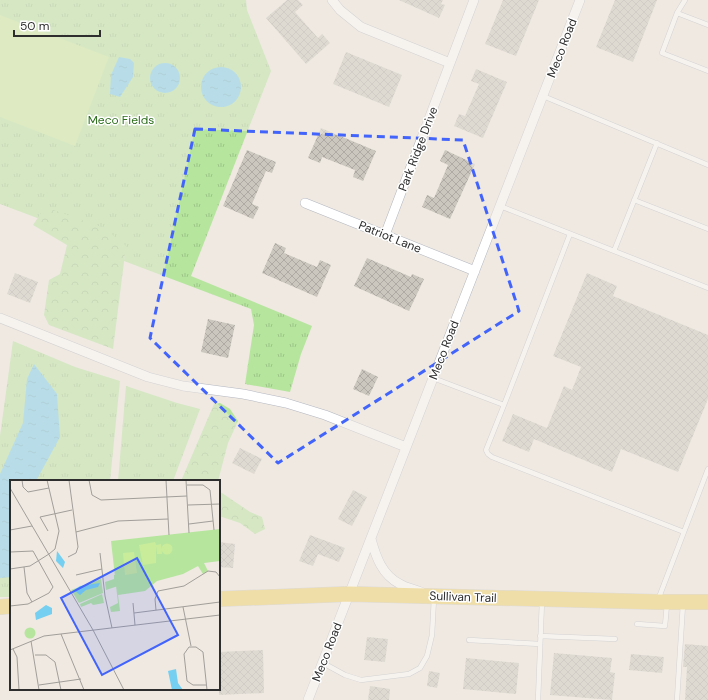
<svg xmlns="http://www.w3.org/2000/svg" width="708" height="700" viewBox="0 0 708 700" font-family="'DM Sans',sans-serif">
	<defs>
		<pattern id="grass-tufts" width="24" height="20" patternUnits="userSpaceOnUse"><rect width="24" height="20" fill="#b6e59e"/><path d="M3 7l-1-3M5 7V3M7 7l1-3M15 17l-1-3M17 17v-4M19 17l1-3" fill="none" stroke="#9dc588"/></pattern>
		<pattern id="forest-crowns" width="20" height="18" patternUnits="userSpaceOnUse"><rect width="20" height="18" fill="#b6e59e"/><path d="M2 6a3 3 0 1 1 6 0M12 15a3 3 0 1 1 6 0" fill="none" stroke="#9dc588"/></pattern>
		<pattern id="water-ripples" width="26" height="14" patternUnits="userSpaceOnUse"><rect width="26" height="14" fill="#75cff0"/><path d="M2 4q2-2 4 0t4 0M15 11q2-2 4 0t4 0" fill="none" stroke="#66b2ce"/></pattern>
		<pattern id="building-cross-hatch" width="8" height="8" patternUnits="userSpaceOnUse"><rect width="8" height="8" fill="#cbc7bf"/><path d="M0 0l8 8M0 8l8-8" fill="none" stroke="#afaba4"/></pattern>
	</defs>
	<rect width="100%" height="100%" fill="#efe9e1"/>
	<path fill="url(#grass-tufts)" d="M0 0H246L247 10 271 71 191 276 312 326 301 354 290 392 245 384 254 325 251 309 124 261 125 251 0 204Z
		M13 341 75 367 120 381 110 481H11V597H0V436Z
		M126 386 177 403 200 409 173 481H118Z"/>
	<path fill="url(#forest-crowns)" d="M45 207 104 228 126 246 113 349 49 325 44 315 49 280 60 274 67 245 33 225Z
		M220 403 230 409 238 421 228 443 218 481H181L214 404Z
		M219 491 250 512 262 517 265 529 255 534 240 523 219 516Z"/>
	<path fill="#c9ec9a" d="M0 15 109 57 75 146 0 117Z"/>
	<path fill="url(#water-ripples)" d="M119 57 130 59 134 63 133 77 120 97 110 94 111 75Z
		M150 78a15 15 0 1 1 30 0a15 15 0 1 1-30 0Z
		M201 87a20 20 0 1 1 40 0a20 20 0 1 1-40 0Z
		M34 364 57 394 60 437 36 481H11V577L0 578V474L23 423 27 379Z"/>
	<path fill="url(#building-cross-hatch)" d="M287 0H298L303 5 295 12 318 38 322 34 330 43 306 64 266 18Z
		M399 0H443L441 4 445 5 439 18Z
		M503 0H539L516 56 485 44Z
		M615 0H657L633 62 596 47Z
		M346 52 402 75 389 107 333 84Z
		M476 69 507 82 483 138 454 126 459 114 465 116 479 84 471 81Z
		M321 128 376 151 363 181 353 177 355 170 322 157 320 163 308 158Z
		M247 150 276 162 272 173 266 171 252 204 259 207 253 219 223 206Z
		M445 150 475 164 450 219 422 207 427 195 434 198 448 165 440 161Z
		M275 243 286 248 284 253 317 267 320 260 331 265 317 297 262 273Z
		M367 258 411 277 412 274 424 279 409 311 354 286Z
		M15 273 38 282 30 303 7 294Z
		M587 273 617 286 613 296 708 335V399L678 472 621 449 612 472 534 439 529 452 502 441 513 414 547 428 564 386 572 390 581 367 553 356Z
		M208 319 235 325 228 358 201 352Z
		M362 369 378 377 369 396 353 389Z
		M240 448 262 459 254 474 232 463Z
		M353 490 367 497 352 526 338 519Z
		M310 535 345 548 339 562 318 554 313 566 299 561Z
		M219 542 235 544 233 568 219 567Z
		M367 637 388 639 385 662 364 660Z
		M685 644 708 646V700H685L687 667H683Z
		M263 650 264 693 219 695V652Z
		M554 653 612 658 610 672 615 673 612 700 550 695Z
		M631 654 664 657 662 673 629 670Z
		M466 658 519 663 516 694 463 689Z
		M429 671 440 673 437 688 427 686Z
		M370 686 390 689 389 700H368Z"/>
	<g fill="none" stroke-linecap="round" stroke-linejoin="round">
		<defs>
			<path id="service" d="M677 13 685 0
				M708 25 677 13 662 53 708 71
				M543 96 708 165
				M634 200 708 229
				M500 206 708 288
				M614 251 657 143
				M433 378 504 405 486 450 488 454 492 457 684 532
				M504 405 570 234
				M658 600 708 469
				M637 624 665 626 667 604
				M540 636 615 639
				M469 640 540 644
				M323 663 345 675 361 680 409 674 420 668 427 656 432 635 434 598
				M538 700 542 601
				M677 700 683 604"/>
			<path id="minor" d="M332 0 340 10 361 27 450 63
				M305 203 475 271
				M385 235 474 0
				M0 318 148 377 183 386 243 394 286 403 325 415 406 447
				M371 539C376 557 382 575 400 584 406 588 414 589 421 592
				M308 700 580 0"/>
			<path id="primary" d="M219 599 349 594 658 602H708
				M0 607 11 606"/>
		</defs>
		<use href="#service" stroke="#b4b7c1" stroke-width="5.5"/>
		<use href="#minor" stroke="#b4b7c1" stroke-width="10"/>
		<use href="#primary" stroke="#c9c9c9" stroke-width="16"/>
		<use href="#service" stroke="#fff" stroke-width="4.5"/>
		<use href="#minor" stroke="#fff" stroke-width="9"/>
		<use href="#primary" stroke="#f2d163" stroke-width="15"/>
	</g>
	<path d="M0 0H708V700H0ZM195 129 463 140 519 311 278 463 150 338Z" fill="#efe9e1" fill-opacity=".55" fill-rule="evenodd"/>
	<path fill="none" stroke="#4264fb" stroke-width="3" stroke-dasharray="8 5" stroke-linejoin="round" d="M195 129 463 140 519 311 278 463 150 338Z"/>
	<g text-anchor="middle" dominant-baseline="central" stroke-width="3" stroke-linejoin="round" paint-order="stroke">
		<g font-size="12" fill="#2e2e2e" stroke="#fff">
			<text transform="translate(562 48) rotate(-69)">Meco Road</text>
			<text transform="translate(418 149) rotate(-69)">Park Ridge Drive</text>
			<text transform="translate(390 237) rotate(22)">Patriot Lane</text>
			<text transform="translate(444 350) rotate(-69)">Meco Road</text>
			<text transform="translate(463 597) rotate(2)">Sullivan Trail</text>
			<text transform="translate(327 652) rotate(-69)">Meco Road</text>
		</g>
		<g font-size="12" fill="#2c6e1b" stroke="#fff">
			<text x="121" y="120">Meco Fields</text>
		</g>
	</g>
	<g transform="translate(10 480)">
		<rect width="210" height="210" fill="#efe9e1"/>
		<path d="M210 49V81L194 83 198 91 193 94 188 86 173 94 147 101 135 111 108 115 110 131 101 132 100 127 108 123 101 61ZM91 99 93 113 69 123 61 110ZM92 114 94 123 83 125 81 123 71 127 70 124ZM14.5 153a5.5 5.5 0 1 1 11 0a5.5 5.5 0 1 1-11 0Z" fill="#b6e59e"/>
		<path d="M104 95H107L108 106 96 110 95 102 104 99Z" fill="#b6e59e"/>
		<path d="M145 62 146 65 151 64 152 74H147L146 66V83L133 85 129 65ZM151.5 69a5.5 5.5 0 1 1 11 0a5.5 5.5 0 1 1-11 0ZM124 72 127 93 115 95 113 73Z" fill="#c9ec9a"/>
		<path d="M47 71 55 82 53 88 46 81ZM90 103 88 107 76 110 70 115 64 110 70 106ZM36 125 42 128V134L26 140 25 133ZM166 189 168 203 173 210H162L158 191Z" fill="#75cff0"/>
		<path fill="none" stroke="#a29e99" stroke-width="1" d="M12 0 13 7 18 12 39 8M37 0 49 51 45 69 39 74M79 0 82 15 91 20 177 16M156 0 159 55M176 0 179 53M177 5H193L200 10 204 50M0 8 83 150 114 210M178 25 210 24M179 44 203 41M0 50 22 46M38 51 30 37 62 30M66 52 108 41 158 39M0 72 23 71 43 107 39 113 18 124 0 126M90 73 95 116 102 148M58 77 66 73 68 67 59 0M14 87 17 113 22 122M0 89 20 86 39 74M66 95 92 89M123 123 125 145M173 127 181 166M146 130 145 119 148 111 174 106 198 91 206 92 210 97M124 133 210 122M51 154 74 210M21 161 29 210M3 169 7 177 9 210M0 170 34 156 210 135M25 175H36L45 182 51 210M29 205 71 199M196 205H183L177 201 174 174 179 167H186L193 172 197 210"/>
		<path fill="#4264fb" fill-opacity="0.15" stroke="#4264fb" stroke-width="2" d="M127 78 168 155 92 195 51 118Z"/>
		<rect width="210" height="210" fill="none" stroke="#2e2e2e" stroke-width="2"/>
	</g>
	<path d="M14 30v6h86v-6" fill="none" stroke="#2e2e2e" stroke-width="2"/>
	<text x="20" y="30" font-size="12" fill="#2e2e2e" stroke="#ffffff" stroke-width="3" paint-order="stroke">50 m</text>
</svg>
